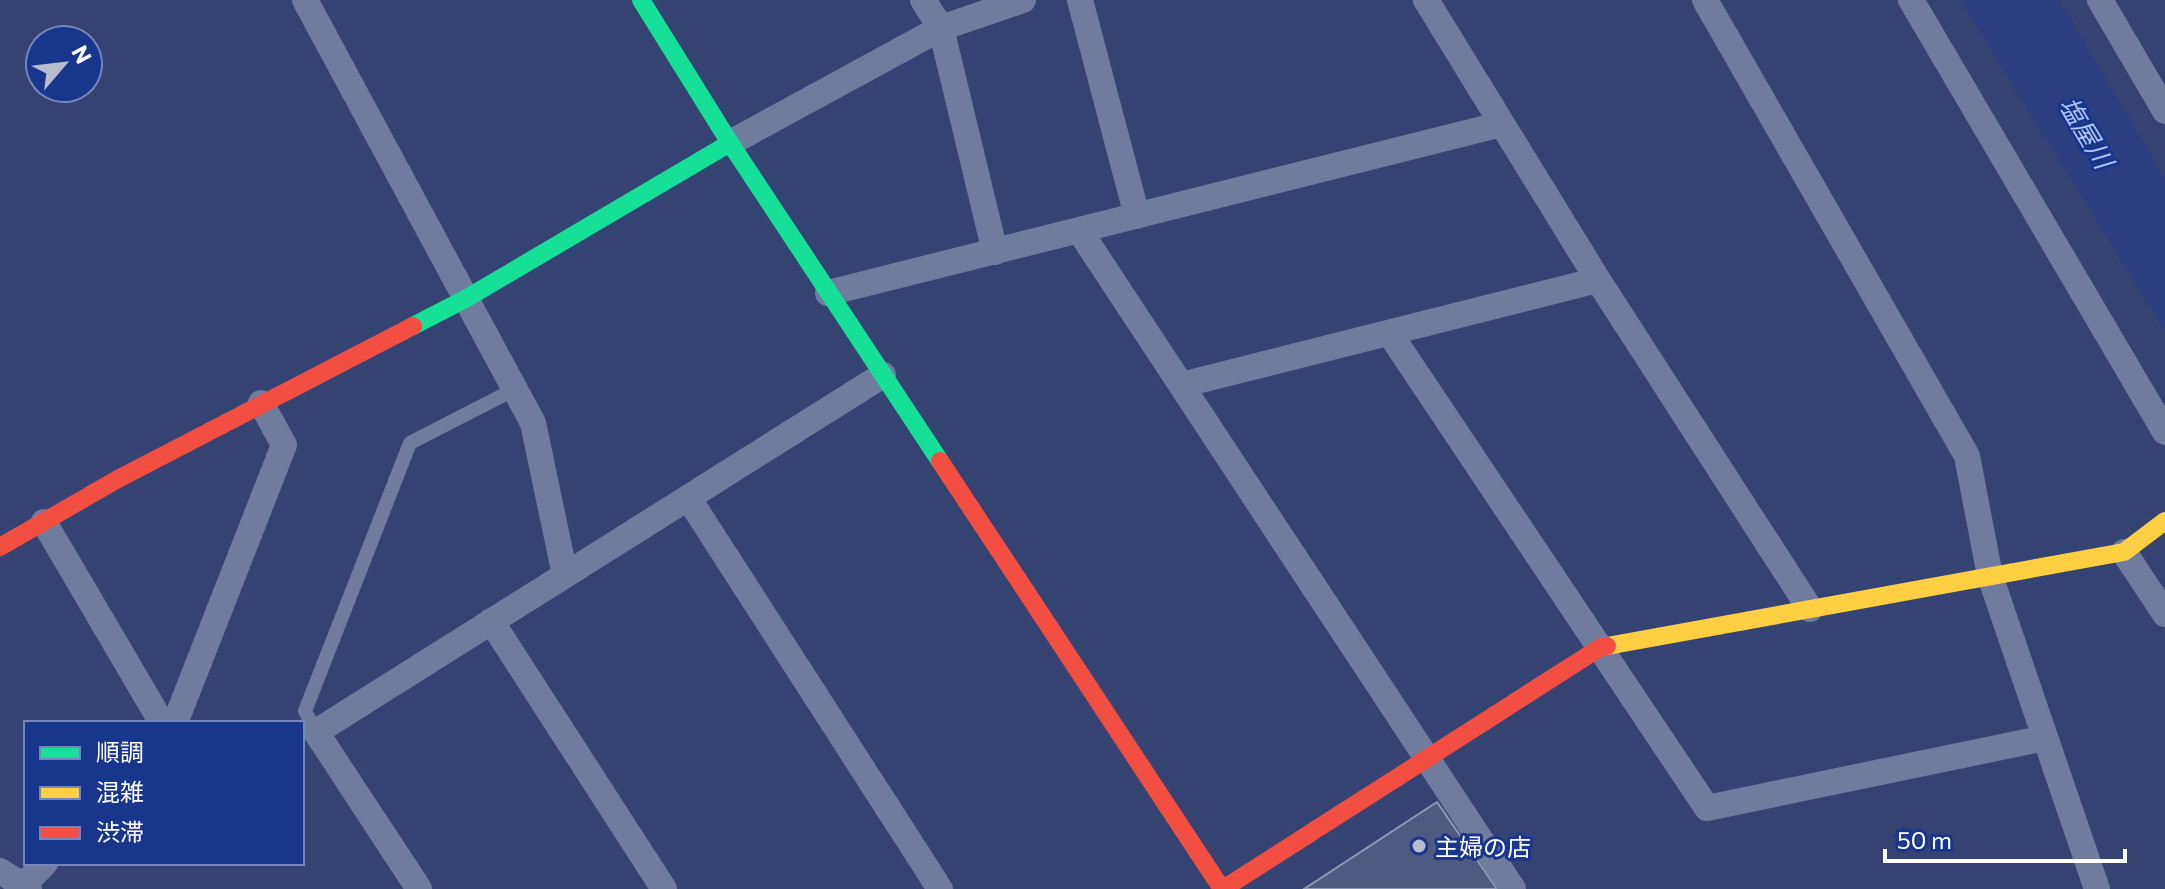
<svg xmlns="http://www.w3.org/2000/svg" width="2165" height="889" viewBox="0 0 2165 889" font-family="Commissioner,'Noto Sans JP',sans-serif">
	<rect width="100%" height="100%" fill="#344372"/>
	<path fill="#2c3f80" d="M1960 0H2059L2165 178V331Z"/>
	<path fill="#4e5b81" stroke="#8f99b5" stroke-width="2" d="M1437 802 1497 889H1304Z"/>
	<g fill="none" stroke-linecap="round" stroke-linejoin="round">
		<path stroke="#707c9e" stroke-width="14" d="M316 732 305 711 410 443 515 389"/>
		<path stroke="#707c9e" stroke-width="26" d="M305 0 533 423 565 575
			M923 0 941 28 995 252
			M1080 0 1137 216
			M1426 0 1598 280 1810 609
			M1705 0 1967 456 1990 576 2097 889
			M1911 0 2165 432
			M2100 0 2165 111
			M730 143 941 28 1023 0
			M1079 230 1513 889
			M828 293 1502 124
			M1390 334 1707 808 2045 738
			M1181 385 1598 280
			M689 499 940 889
			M44 522 162 723
			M2124 552 2165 614
			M491 621 664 889
			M175 723 284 445 261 403
			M0 871 29 889
			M20 889 45 863
			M419 889 316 732 883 375"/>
		<path stroke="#16e098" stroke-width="18" d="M641 0 730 143 940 461
			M413 326 467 298 730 143"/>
		<path stroke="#ffcf43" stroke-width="18" d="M1607 646 2124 552 2165 521"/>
		<path stroke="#f24e42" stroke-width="18" d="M940 461 1222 889
			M0 547 116 480 413 326
			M1223 889 1601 647 1607 646"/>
	</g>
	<circle fill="#b8bdce" stroke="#19368d" stroke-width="3" cx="1419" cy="846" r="8"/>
	<g text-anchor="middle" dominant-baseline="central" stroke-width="6" stroke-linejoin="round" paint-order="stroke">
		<g font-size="24" fill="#fff" stroke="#19368d" text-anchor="start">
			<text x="1435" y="846">主婦の店</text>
		</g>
		<g font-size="26" font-style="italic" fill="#b1c4f5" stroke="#19368d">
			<text transform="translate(2087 132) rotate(59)">塩屋川</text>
		</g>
	</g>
	<rect x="24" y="721" width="280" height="144" fill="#19368d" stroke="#7586bb" stroke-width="2"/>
	<rect x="40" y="747" width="40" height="12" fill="#16e098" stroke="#7586bb" stroke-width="2"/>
	<text x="96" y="761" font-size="24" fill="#ffffff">順調</text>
	<rect x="40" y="787" width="40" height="12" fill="#ffcf43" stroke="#7586bb" stroke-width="2"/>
	<text x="96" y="801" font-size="24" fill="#ffffff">混雑</text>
	<rect x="40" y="827" width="40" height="12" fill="#f24e42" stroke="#7586bb" stroke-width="2"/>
	<text x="96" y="841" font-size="24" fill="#ffffff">渋滞</text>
	<g transform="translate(64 64) rotate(62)"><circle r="38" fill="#19368d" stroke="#7586bb" stroke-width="2"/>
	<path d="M0-6L14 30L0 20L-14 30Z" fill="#b8bdce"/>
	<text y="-12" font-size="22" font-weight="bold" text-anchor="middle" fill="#ffffff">N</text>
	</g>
	<path d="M1885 849v12h240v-12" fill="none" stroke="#ffffff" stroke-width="4"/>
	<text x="1897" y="849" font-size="24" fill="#ffffff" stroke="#19368d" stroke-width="6" paint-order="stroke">50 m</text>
</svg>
